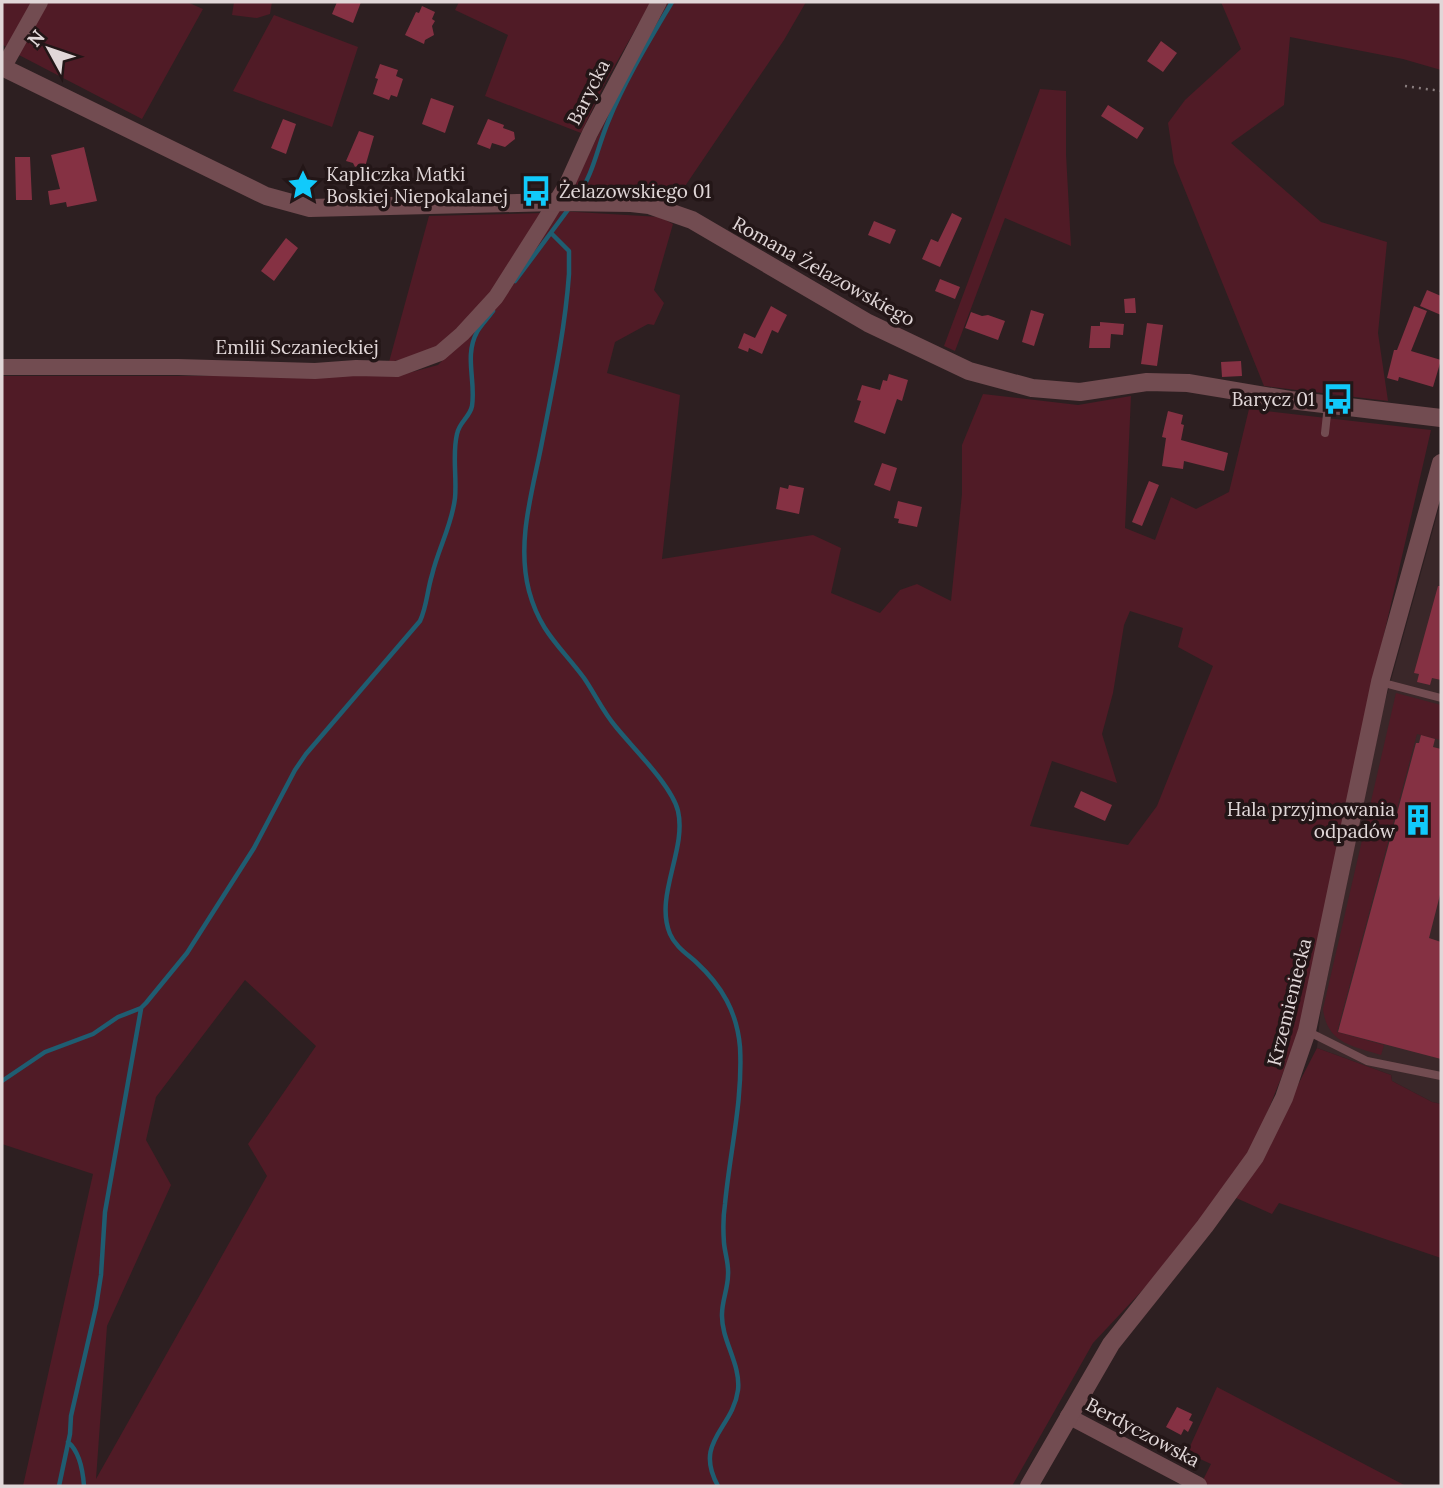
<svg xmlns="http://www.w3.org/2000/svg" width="1443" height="1488" viewBox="0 0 1443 1488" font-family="Lora,serif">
	<rect width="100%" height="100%" fill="#2d1f21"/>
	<path fill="#3a2729" d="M1441 501V1104L1432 1102 1392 1081 1391 1075 1317 1048 1321 1008 1383 709Z"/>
	<path fill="#501b26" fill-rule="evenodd" d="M2 2H35L6 47 2 44Z
		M45 2H187L203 9 142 119 17 54Z
		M234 2H272L270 14 257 18 232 15Z
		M459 2H651L606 81 581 133 485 96 508 35 455 10Z
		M668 2H806L784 40 679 195 605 188 571 190 620 91Z
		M1221 2H1441V70L1403 59 1290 37 1284 105 1231 143 1321 222 1387 242 1378 333 1388 401 1264 386 1174 163 1168 123 1185 100 1241 49Z
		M274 15 358 47 332 127 233 91Z
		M1040 89 1066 91V154L1071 246 1005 218 955 351 944 346Z
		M559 211 660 217 673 224 654 290 664 303 654 325 648 324 615 342 607 373 680 395 662 559 813 535 841 548 831 593 880 613 900 590 917 584 951 601 962 494V445L983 394 1078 405 1131 396 1125 528 1155 540 1171 497 1196 509 1229 492 1249 409 1431 430 1374 678 1297 1038 1250 1156 1167 1264 1093 1343 1012 1486H23L93 1174 2 1144V376H397L438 365 472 330ZM1130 611 1183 628 1178 647 1213 666 1157 806 1128 845 1030 826 1052 761 1117 783 1102 734 1113 693 1124 625ZM245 980 316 1046 248 1144 267 1176 96 1479 107 1326 171 1185 146 1140 156 1097Z
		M545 213C516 257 475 339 421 355 411 358 399 360 389 362L429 216Z
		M1396 693 1441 705V740L1417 734 1337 1032 1384 1045 1381 1055C1352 1046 1327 1043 1323 1009Z
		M1317 1048 1391 1075 1392 1081 1432 1102 1441 1104V1258L1279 1203 1272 1214 1234 1197 1261 1156Z
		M1217 1387 1406 1486H1200L1211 1464 1187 1453Z"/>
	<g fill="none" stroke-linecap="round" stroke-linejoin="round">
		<path stroke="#1f5d71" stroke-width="4.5" d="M577 197C594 173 597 148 608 122 625 80 649 41 672 2
			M551 233 569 251V274C565 330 553 386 542 442 533 490 516 541 529 591 540 632 560 646 584 678 595 694 603 712 616 727 633 748 672 786 678 811 687 850 654 896 670 934 675 946 687 954 696 962 722 986 737 1012 740 1047 743 1100 730 1151 725 1204 723 1217 723 1229 724 1243 725 1254 729 1264 728 1275 728 1288 722 1301 722 1314 721 1340 741 1364 738 1390 733 1429 693 1441 718 1486
			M515 281 570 207
			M2 1081 45 1052 93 1034 118 1017 141 1008 146 1003 187 953 254 848 295 770 306 754 420 621C427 606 427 591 432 575 438 549 452 525 455 498 457 477 452 454 457 434 459 422 470 417 472 406 476 381 464 356 477 332 481 325 488 318 493 311
			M68 1442C80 1452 83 1472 84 1486
			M59 1486 70 1434 71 1416 96 1307 101 1275 105 1212 141 1009"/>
	</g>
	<path fill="#853143" d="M337 2H361L353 23 332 14Z
		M422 6 435 12 432 19 435 21 432 26 434 35 425 40 424 44 405 35 416 12 419 13Z
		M1161 41 1177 53 1163 72 1147 61Z
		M380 64 398 70 396 76 403 79 397 97 391 95 389 100 373 94 378 79 375 78Z
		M431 98 454 106 445 133 422 124Z
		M1108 105 1144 128 1137 139 1101 116Z
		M283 119 296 124 286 154 271 148Z
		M488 119 504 125 503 128 514 132 515 139 505 147 492 143 490 149 477 144Z
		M359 131 374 136 365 167 359 165 355 167 353 163 346 161Z
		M84 147 97 201 67 207 66 202 50 205 48 191 60 189 51 155Z
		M15 157H30L32 200H16Z
		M952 213 962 218 940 267 922 259 931 239 938 242Z
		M874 221 896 230 890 244 868 235Z
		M286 238 298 248 274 281 261 271Z
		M940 279 960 287 955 299 935 291Z
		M1427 290 1441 296V315L1420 306Z
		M1135 298 1136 313H1125L1124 299Z
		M771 306 787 315 778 333 772 330 762 354 749 348 748 352 738 348 744 333 755 338Z
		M1414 306 1427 311 1411 351 1441 360 1433 387 1399 377 1398 381 1387 378 1394 350H1397Z
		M1031 310 1044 314 1034 346 1022 342Z
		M971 312 982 316 988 315 1005 321 998 340 965 328Z
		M1100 322 1124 324 1123 335 1111 334 1110 348H1089L1091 326H1100Z
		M1147 323 1163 325 1157 366 1141 364Z
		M1241 361 1242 376 1222 377 1221 362Z
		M889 374 908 380 902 401 897 399 885 434 854 422 861 401 857 400 862 385 880 390 883 380 887 381Z
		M1168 411 1183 415 1181 424 1184 425 1181 440 1228 453 1224 471 1184 461 1183 469 1162 466 1166 438 1162 437Z
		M882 463 897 468 890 491 874 485Z
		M1149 481 1159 485 1142 526 1132 522Z
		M789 485 804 488 799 514 776 509 780 487 788 489Z
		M898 501 922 507 917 527 898 523 899 519 894 518Z
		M1438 586H1441V680L1432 678 1430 685 1417 682 1419 674 1414 673Z
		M1421 735 1435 739 1433 747 1441 749V891L1429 938 1441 942V1059L1338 1032 1416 743H1419Z
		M1081 791 1112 805 1105 821 1074 807Z
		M1177 1407 1192 1414 1189 1420 1193 1422 1188 1432 1184 1429 1181 1435 1166 1427Z"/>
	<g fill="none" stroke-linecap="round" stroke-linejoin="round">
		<path stroke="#887c7d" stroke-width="2.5" stroke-dasharray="2 5" stroke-linecap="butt" d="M1405 86 1441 91"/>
		<path stroke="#724c51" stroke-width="8" d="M1325 433 1328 405
			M1380 682 1441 698
			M1307 1031 1367 1061 1441 1076"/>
		<path stroke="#724c51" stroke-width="16" d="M3 68 40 2
			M2 367H178L315 371 356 368 397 369 440 353 462 334 496 297 543 223 567 184 590 133 659 2
			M1068 1416 1199 1485"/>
		<path stroke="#724c51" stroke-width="18" d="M2 67 266 196 310 208 556 202 631 203 649 205 692 220 868 323 969 371 1032 388 1080 392 1147 382 1188 383 1290 400 1441 418
			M1029 1486 1111 1344 1205 1226 1255 1157 1284 1098 1307 1031 1380 682 1441 463"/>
	</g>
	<defs>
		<symbol id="sight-bare" viewBox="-9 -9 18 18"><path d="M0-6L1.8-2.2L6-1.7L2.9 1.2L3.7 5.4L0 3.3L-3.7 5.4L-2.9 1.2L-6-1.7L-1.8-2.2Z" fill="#11cafb" stroke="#231617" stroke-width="2.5" paint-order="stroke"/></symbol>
		<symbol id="bus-bare" viewBox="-9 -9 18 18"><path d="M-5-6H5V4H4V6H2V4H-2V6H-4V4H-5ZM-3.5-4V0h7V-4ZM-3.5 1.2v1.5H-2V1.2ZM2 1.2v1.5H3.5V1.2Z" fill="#11cafb" stroke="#231617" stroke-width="2.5" paint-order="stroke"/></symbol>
		<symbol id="building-bare" viewBox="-9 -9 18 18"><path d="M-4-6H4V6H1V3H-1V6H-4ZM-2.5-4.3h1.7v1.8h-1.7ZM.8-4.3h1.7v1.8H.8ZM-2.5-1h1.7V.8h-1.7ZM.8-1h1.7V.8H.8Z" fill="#11cafb" stroke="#231617" stroke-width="2.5" paint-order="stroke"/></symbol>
	</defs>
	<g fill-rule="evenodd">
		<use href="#sight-bare" x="281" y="163" width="44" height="44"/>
		<use href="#bus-bare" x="514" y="169" width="44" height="44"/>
		<use href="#bus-bare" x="1316" y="377" width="44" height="44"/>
		<use href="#building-bare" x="1396" y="798" width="44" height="44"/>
	</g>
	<g text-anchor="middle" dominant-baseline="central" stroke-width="7" stroke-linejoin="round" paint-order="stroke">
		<g font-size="19" fill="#e1d7d8" stroke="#231617">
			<text transform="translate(588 92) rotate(-63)">Barycka</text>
			<text transform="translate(824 271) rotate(29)">Romana Żelazowskiego</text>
			<text x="297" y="347">Emilii Sczanieckiej</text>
			<text transform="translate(1289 1002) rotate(-76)">Krzemieniecka</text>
			<text transform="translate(1143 1432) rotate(28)">Berdyczowska</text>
		</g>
		<g font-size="19" fill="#e1d7d8" stroke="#231617" text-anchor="start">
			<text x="326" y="174">Kapliczka Matki<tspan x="326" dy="22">Boskiej Niepokalanej</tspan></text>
			<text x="559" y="191">Żelazowskiego 01</text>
			<text x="1315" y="399" text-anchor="end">Barycz 01</text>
			<text x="1395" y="809" text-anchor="end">Hala przyjmowania<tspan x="1395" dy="22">odpadów</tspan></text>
		</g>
	</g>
	<rect width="1443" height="1488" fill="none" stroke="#e1d7d8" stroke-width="7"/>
	<g transform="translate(49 49) rotate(310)" stroke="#231617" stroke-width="5" paint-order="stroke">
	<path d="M0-5L12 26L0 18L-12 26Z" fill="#e1d7d8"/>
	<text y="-10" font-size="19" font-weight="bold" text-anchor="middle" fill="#e1d7d8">N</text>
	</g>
</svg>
